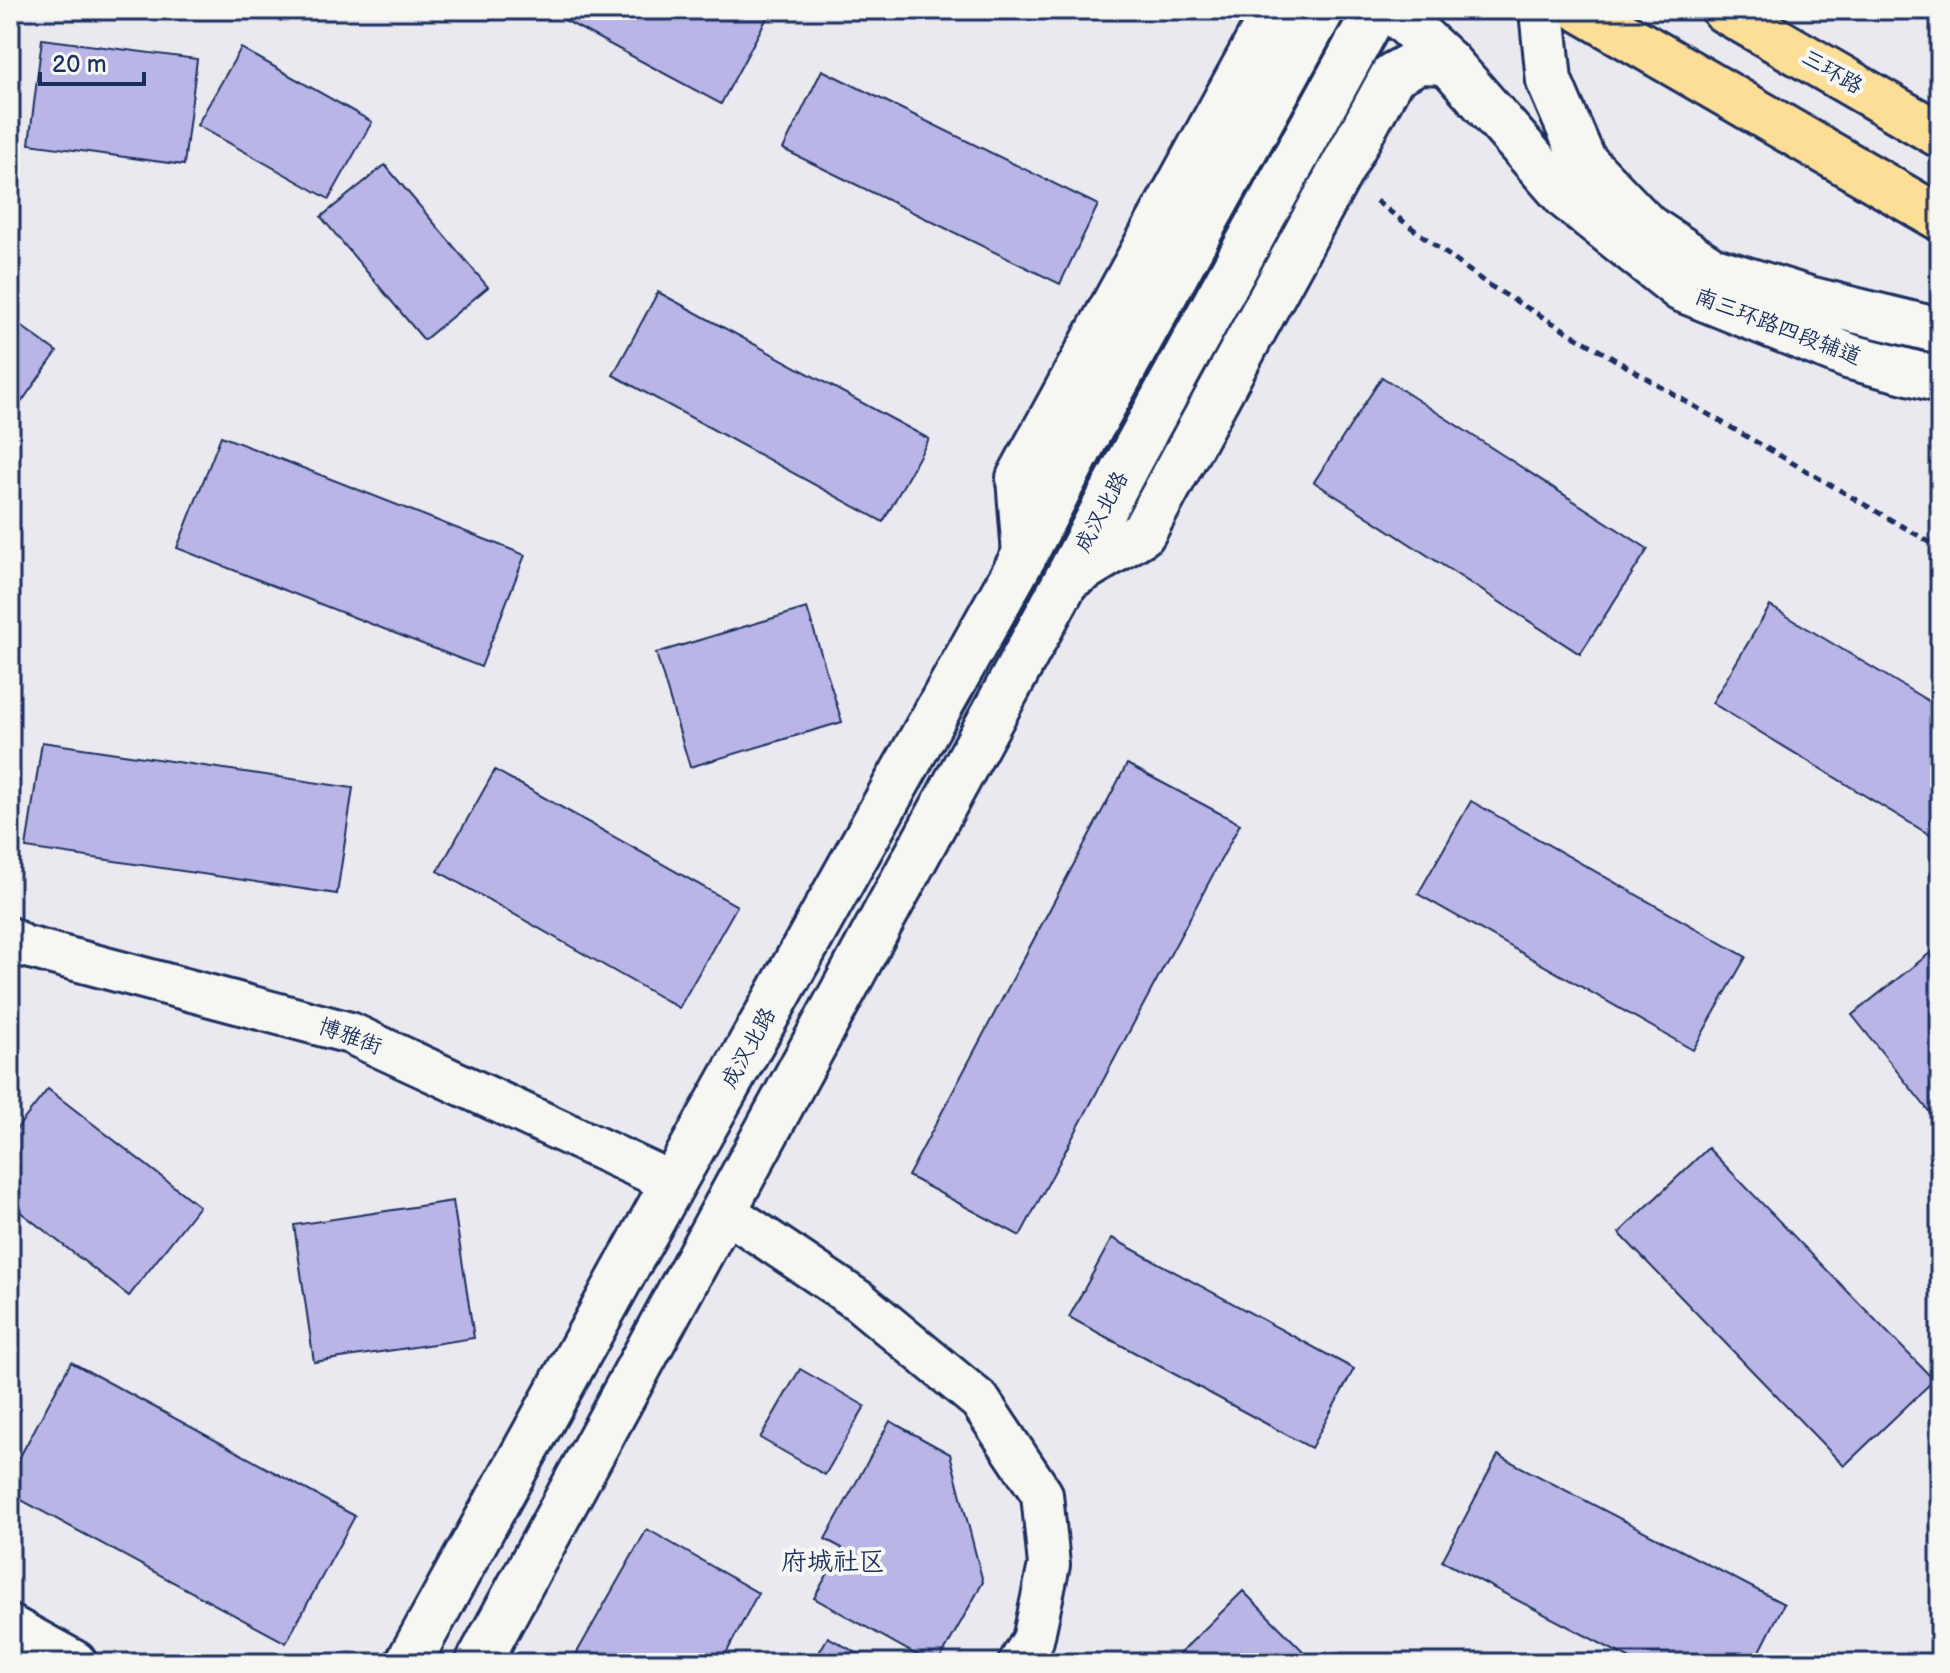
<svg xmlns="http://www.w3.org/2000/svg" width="1950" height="1673" viewBox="0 0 1950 1673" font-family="'Balsamiq Sans','LXGW WenKai TC',sans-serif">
	<rect width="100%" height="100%" fill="#eae9f0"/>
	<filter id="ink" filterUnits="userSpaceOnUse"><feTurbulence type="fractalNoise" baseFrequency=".0125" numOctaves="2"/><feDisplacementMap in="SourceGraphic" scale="16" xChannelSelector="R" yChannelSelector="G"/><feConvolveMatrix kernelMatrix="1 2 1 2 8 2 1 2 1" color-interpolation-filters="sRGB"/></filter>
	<g filter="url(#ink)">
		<path fill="#bab5e7" stroke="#1b2f5e" stroke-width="2" d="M546 10H758L768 16 721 104Z
			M42 39 197 59 184 165 29 144Z
			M241 48 372 122 329 199 197 125Z
			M822 70 1098 205 1060 284 783 149Z
			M385 165 488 287 424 340 321 217Z
			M658 292 929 439 883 522 613 375Z
			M10 318 57 352 10 418Z
			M1382 377 1648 549 1580 654 1314 482Z
			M221 436 525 555 481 667 177 548Z
			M1770 606 1940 708V841L1712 703Z
			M807 608 842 722 690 767 656 653Z
			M42 742 353 788 337 894 26 848Z
			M1127 764 1240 824 1020 1236 908 1176Z
			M495 770 737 906 679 1008 438 871Z
			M1471 801 1746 957 1693 1050 1418 894Z
			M1940 945V1125L1852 1015Z
			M48 1089 199 1206 129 1296 10 1204V1137Z
			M1708 1148 1934 1380 1844 1466 1619 1233Z
			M453 1201 474 1338 314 1362 294 1225Z
			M1112 1238 1354 1369 1311 1448 1069 1317Z
			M71 1362 355 1516 286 1643 10 1494V1475Z
			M800 1369 865 1406 825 1475 760 1438Z
			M890 1421 950 1454 983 1582 938 1663H931L814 1598 842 1548 825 1539Z
			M1498 1455 1784 1604 1754 1663H1638L1442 1561Z
			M647 1529 758 1593 721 1663H571Z
			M1243 1591 1315 1663H1170Z
			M828 1637 875 1663H813Z"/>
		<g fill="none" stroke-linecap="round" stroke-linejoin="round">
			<defs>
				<path id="minor" d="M10 938 23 946 350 1033 673 1183
					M725 1211 859 1301 980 1401 1042 1494 1049 1565 1033 1640 1019 1663"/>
				<path id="tertiary" d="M1025 554 1019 478 1273 14V10
					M1067 579 1143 533 1393 75 1419 61 1448 62
					M10 1628 74 1663"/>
				<path id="secondary" d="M1392 10 1448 62 1567 198 1681 289 1851 357 1940 380
					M1542 10 1549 81 1583 160 1647 227 1711 269 1809 299 1940 331
					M408 1663 673 1183 1025 554 1088 433 1322 10
					M478 1663 1067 579 1130 459 1376 10"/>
				<path id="primary" d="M1581 10 1940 218"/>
				<path id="trunk" d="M1724 10 1940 135"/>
			</defs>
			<use href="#minor" stroke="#1b2f5e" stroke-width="46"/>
			<use href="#tertiary" stroke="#1b2f5e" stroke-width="50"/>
			<use href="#secondary" stroke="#1b2f5e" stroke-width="50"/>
			<use href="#primary" stroke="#1b2f5e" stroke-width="50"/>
			<use href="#trunk" stroke="#1b2f5e" stroke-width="50"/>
			<path stroke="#1b2f5e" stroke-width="5" stroke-dasharray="8 6" stroke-linecap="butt" d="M1376 201 1487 284 1680 398 1940 548"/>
			<use href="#minor" stroke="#f6f6f2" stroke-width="40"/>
			<use href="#tertiary" stroke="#f6f6f2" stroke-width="44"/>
			<use href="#secondary" stroke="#f6f6f2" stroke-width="44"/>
			<use href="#primary" stroke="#fdde96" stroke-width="44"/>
			<use href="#trunk" stroke="#fdde96" stroke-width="44"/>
		</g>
	</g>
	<g text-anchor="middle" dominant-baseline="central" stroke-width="8" stroke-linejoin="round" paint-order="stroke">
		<g font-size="22" fill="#1b2f5e" stroke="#f6f6f2">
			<text transform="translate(1832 72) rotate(30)">三环路</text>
			<text transform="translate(1778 327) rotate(21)">南三环路四段辅道</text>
			<text transform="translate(1102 512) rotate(-62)">成汉北路</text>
			<text transform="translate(350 1037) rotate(20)">博雅街</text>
			<text transform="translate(749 1048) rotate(-61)">成汉北路</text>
		</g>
		<g font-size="26" fill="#1b2f5e" stroke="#f6f6f2">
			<text x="833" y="1562">府城社区</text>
		</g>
	</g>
	<rect width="1950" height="1673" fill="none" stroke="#f6f6f2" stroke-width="40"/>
	<rect x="20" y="20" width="1910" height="1633" fill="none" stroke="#1b2f5e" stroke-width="3" filter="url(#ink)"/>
	<path d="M40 72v12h104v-12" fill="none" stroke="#1b2f5e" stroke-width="4"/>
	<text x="52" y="72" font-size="24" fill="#1b2f5e" stroke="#f6f6f2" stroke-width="6" paint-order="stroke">20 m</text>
</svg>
